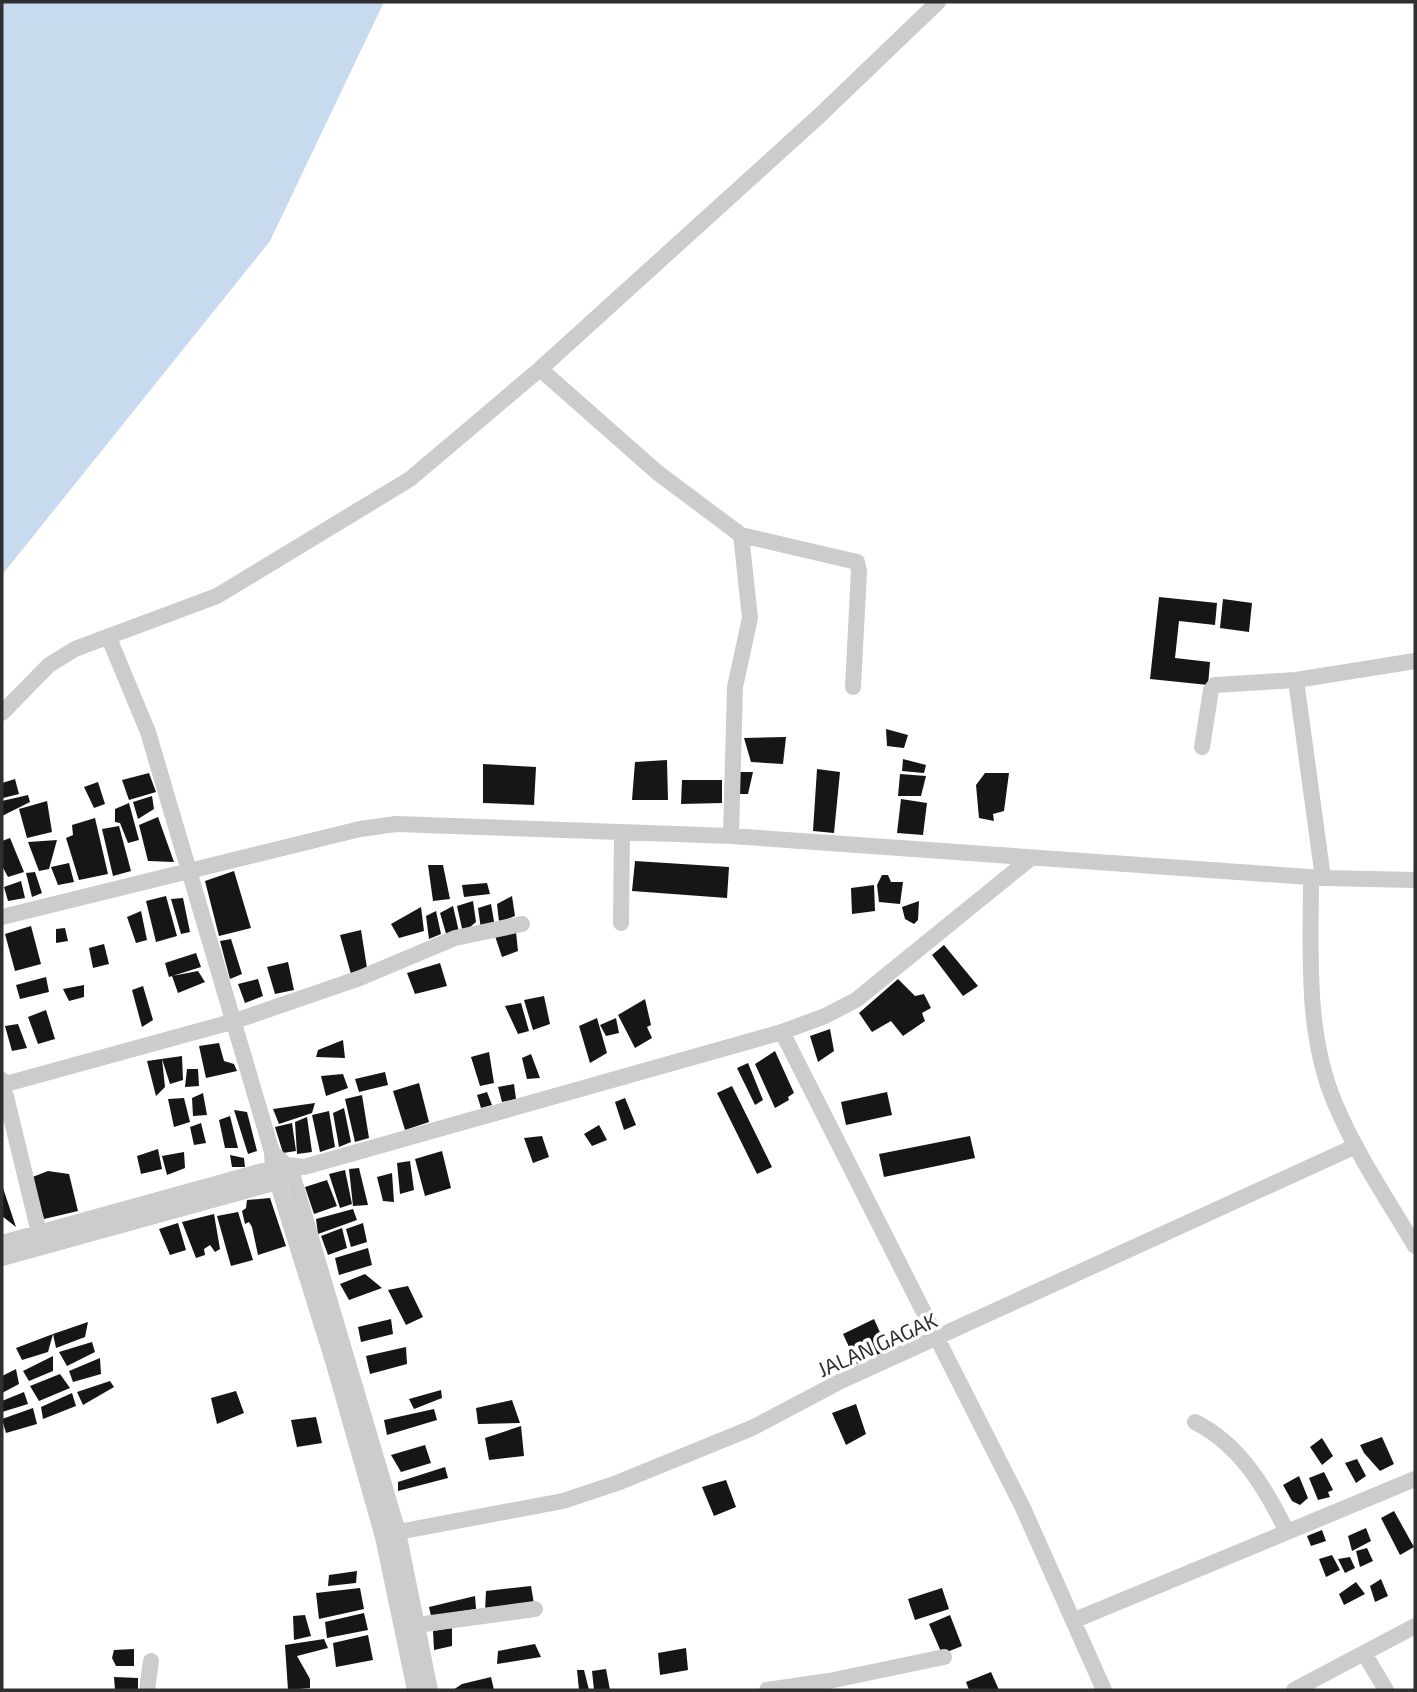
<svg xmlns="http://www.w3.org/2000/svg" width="1417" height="1692" viewBox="0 0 1417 1692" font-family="'Exo 2',sans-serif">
	<rect width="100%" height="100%" fill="#fff"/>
	<path fill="#c8dbee" d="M2 2H384L270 241 2 575Z"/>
	<path fill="#161616" d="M1159 597 1217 603 1215 625 1179 621 1175 658 1210 662 1208 685 1150 679Z
		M1223 599 1252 603 1249 632 1220 628Z
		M886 729 908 735 904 748 887 746Z
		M786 737 783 764 751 762 744 738Z
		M903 759 926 765 924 773 902 771Z
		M667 760 668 800H632L635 762Z
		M483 764 536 767 534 805 483 803Z
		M817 769 840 772 834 833 813 831Z
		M736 772H753L748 794H735Z
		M149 773 156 792 129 800 122 780Z
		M985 773H1009L1004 811 993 814 994 821 979 818 976 785Z
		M900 774 926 776 921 796H898Z
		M15 779 19 794 3 798 2 783Z
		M682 780H722V803L681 804Z
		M98 782 105 804 94 808 84 787Z
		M28 795 30 802 2 816V801Z
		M152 796 154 809 138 819 133 802Z
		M901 799 927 803 923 835 897 833Z
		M47 801 52 832 27 838 19 809Z
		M129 803 139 840 128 843 120 823 115 822V809Z
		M158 817 174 862 148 861 139 825Z
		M95 818 108 874 79 880 66 838 73 835 72 825Z
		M119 826 131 871 113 876 102 829Z
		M10 838 24 872 8 877 2 866V841Z
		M57 840 49 869 39 871 28 842Z
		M635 861 729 867 727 898 632 891Z
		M69 863 74 882 58 885 51 867Z
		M428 865H443L450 899 433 901Z
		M234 871 251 928 219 936 205 881Z
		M35 872 42 893 32 897 26 873Z
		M882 875H888L891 882H903L900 904 879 902 877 885Z
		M21 881 25 898 8 901 4 887Z
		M487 883 490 894 464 897 462 885Z
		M874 885 875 911 852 914 851 888Z
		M166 896 177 936 156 942 146 901Z
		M512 896 515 916 499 922 497 904Z
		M183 898 190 932 181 934 171 899Z
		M473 901 476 922 463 933 457 906Z
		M919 901 918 920 914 924 905 919 902 907Z
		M491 904 495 927 481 929 478 908Z
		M453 906 459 932 447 937 440 913Z
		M421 907 424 931 399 938 391 924Z
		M141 911 147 940 136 943 127 917Z
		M436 911 441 934 429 939 426 916Z
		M31 926 41 964 15 971 5 934Z
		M65 928 68 941 56 943V929Z
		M361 930 367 968 351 974 340 935Z
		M516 932 518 951 502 957 495 936Z
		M231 939 242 974 230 979 220 941Z
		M104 944 109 964 93 968 89 948Z
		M944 945 978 986 963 996 932 955Z
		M196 953 201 967 169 977 165 963Z
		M288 962 294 990 275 994 267 967Z
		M440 963 447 986 415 994 407 973Z
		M198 971 205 982 178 993 172 976Z
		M46 977 49 992 20 999 16 985Z
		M258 979 263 996 245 1003 238 984Z
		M898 979 915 996 924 994 931 1008 922 1013 925 1021 903 1036 891 1021 872 1032 859 1013Z
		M84 985V997L69 1001 63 989Z
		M143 986 153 1020 142 1027 132 990Z
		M544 996 550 1024 533 1030 524 1000Z
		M645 999 651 1025 647 1027 652 1038 635 1048 618 1015Z
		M521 1003 529 1031 518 1034 505 1006Z
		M46 1010 55 1039 38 1044 28 1017Z
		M597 1018 607 1053 590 1063 579 1026Z
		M616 1018 619 1033 606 1036 600 1025Z
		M18 1024 27 1048 12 1051 5 1026Z
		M830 1029 834 1051 818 1062 810 1036Z
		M343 1040 345 1058 316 1057 318 1050Z
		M219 1043 224 1061 234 1064 237 1071 206 1078 199 1046Z
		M775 1051 794 1093 788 1097 789 1100 775 1108 755 1064Z
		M489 1052 494 1083 480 1086 471 1057Z
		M531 1054 540 1078 527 1079 522 1058Z
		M182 1056 183 1080 170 1084 162 1059 165 1087 156 1096 147 1061Z
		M748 1063 763 1100 755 1105 737 1068Z
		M187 1069H198L199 1086 185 1087Z
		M385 1072 388 1085 359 1092 355 1079Z
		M343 1074 348 1088 326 1096 321 1076Z
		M419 1083 429 1122 405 1130 393 1091Z
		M514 1084 516 1099 502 1102 498 1087Z
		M732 1086 772 1167 757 1174 717 1093Z
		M487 1092 492 1105 481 1108 477 1095Z
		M887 1092 892 1115 846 1125 841 1102Z
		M203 1093 207 1115 193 1116 192 1098Z
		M362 1095 369 1138 355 1142 345 1099Z
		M184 1098 190 1122 174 1127 168 1099Z
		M625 1098 636 1125 624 1130 615 1102Z
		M315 1103 312 1113 279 1124 273 1109Z
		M344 1108 351 1142 339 1147 333 1113Z
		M234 1110 247 1112 257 1151 248 1154Z
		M329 1111 335 1147 320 1152 312 1115Z
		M230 1116 238 1148H225L219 1120Z
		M307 1117 312 1152 297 1154 295 1122Z
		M201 1123 206 1143 194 1145 190 1127Z
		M292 1123 296 1151 283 1153 275 1127Z
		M599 1125 607 1140 592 1146 584 1134Z
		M542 1136 549 1157 533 1163 524 1138Z
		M970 1136 975 1158 884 1177 879 1154Z
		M158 1149 162 1169 141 1174 137 1156Z
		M442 1151 451 1188 425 1196 415 1159Z
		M184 1152 185 1168 167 1175 162 1156Z
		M230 1155 244 1158 245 1167H232Z
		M410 1161 414 1190 400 1194 397 1163Z
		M359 1168 368 1205 353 1206 349 1169Z
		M345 1170 352 1204 340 1208 329 1174Z
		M48 1171 69 1174 78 1211 44 1219 30 1178Z
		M392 1173 394 1202 383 1201 377 1177Z
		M327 1180 337 1206 314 1214 305 1187Z
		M2 1185 16 1227 2 1216Z
		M270 1198 286 1246 258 1255 252 1227 249 1222 245 1224 242 1211 246 1208 247 1200Z
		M353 1209 357 1220 318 1234 316 1219Z
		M238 1212 253 1260 231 1266 217 1216Z
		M214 1214 220 1249 215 1252 210 1245 204 1249 205 1255 196 1258 182 1222Z
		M178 1223 186 1250 170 1255 159 1229Z
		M363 1223 367 1242 351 1247 346 1229Z
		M342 1228 347 1248 328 1255 321 1236Z
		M368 1248 372 1265 339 1275 335 1258Z
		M365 1274 382 1288 349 1300 340 1284Z
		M408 1286 423 1317 406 1325 388 1290Z
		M391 1319 393 1334 361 1342 358 1327Z
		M874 1319 888 1350 857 1364 843 1334Z
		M88 1322 85 1337 56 1348 53 1334Z
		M53 1334 48 1352 22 1360 16 1348Z
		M92 1342 95 1352 67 1366 59 1352Z
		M406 1347 407 1364 370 1374 366 1356Z
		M53 1356V1371L29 1381 23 1371Z
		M100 1358 101 1374 73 1382 69 1371Z
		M16 1369 19 1384 2 1393V1376Z
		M60 1374 70 1388 39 1401 30 1386Z
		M110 1381 114 1387 83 1405 77 1392Z
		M441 1390 442 1398 414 1409 409 1399Z
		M236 1391 244 1413 217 1424 211 1398Z
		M24 1392 28 1404 2 1412V1401Z
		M72 1393 76 1406 43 1419 41 1407Z
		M512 1400 520 1423 478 1424 476 1408Z
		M856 1404 866 1434 846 1445 832 1413Z
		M33 1408 37 1424 6 1433 2 1419Z
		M434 1409 437 1420 387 1435 384 1420Z
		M316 1417 322 1443 297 1447 291 1420Z
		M521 1426 524 1456 489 1460 485 1438Z
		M1382 1437 1394 1464 1380 1471 1364 1453 1360 1445Z
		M1322 1438 1333 1456 1322 1465 1310 1447Z
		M425 1445 431 1463 401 1472 391 1455Z
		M1357 1459 1366 1476 1356 1483 1345 1463Z
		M445 1467 448 1478 398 1491V1482Z
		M1324 1472 1333 1490 1328 1492 1330 1497 1318 1500 1309 1478Z
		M1299 1476 1308 1498 1300 1505 1292 1501 1283 1485Z
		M726 1480 736 1507 714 1516 702 1487Z
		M1394 1511 1414 1547 1400 1555 1381 1518Z
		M1366 1528 1371 1541 1352 1551 1348 1536Z
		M1322 1530 1326 1541 1311 1546 1307 1536Z
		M1367 1548 1373 1561 1360 1567 1356 1551Z
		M1332 1555 1340 1570 1326 1577 1319 1559Z
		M1350 1557 1355 1568 1345 1573 1338 1559Z
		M357 1571 356 1583 328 1586 329 1575Z
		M1381 1579 1388 1596 1375 1602 1370 1586Z
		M1356 1582 1365 1594 1344 1605 1339 1594Z
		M531 1586 534 1604 485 1611 486 1591Z
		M360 1588 364 1609 319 1619 316 1593Z
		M942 1588 949 1609 915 1620 908 1599Z
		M475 1596 476 1609 431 1616 429 1607Z
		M364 1613 368 1630 327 1638 325 1622Z
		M305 1615 311 1636 294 1640 293 1616Z
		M950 1615 962 1646 942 1654 929 1624Z
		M452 1628V1646L434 1650 433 1631Z
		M368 1635 373 1660 336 1667 333 1643Z
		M324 1639 328 1648 297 1656 310 1679V1688L288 1690 285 1645Z
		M535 1644 541 1657 497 1664 498 1651Z
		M686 1648 688 1670 660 1675 658 1653Z
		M134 1649V1666H116L112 1658 114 1650Z
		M606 1669 610 1690H594L592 1671Z
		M577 1670H584L589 1690H579Z
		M991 1672 999 1690H969L966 1682Z
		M114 1677 138 1678V1690H115Z
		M491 1677 494 1690H453L462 1684Z"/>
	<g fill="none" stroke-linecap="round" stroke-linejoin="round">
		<path stroke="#ccc" stroke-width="16" d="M540 369 658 473 741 535 750 618 735 687 731 836
			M741 535 857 562 859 571 853 687
			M109 638 148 732 272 1152
			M1296 680 1323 878
			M2 713 49 665 75 649 217 596 410 479 540 369 818 117 938 2
			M1202 747 1211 690 1215 685 1296 680 1415 661
			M1311 877C1311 950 1305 1031 1334 1101 1355 1152 1387 1199 1415 1246
			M2 917 360 829 396 824 731 836 1323 878 1415 880
			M621 923 622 832
			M782 1032 1023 1508 1104 1690
			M2 1080 41 1241
			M2 1085 235 1021 360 978 455 938 522 924
			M2 1243 273 1168 286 1165 304 1167 782 1032 825 1016 856 1000 1031 858
			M2 1258 288 1179
			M1195 1422C1239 1444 1265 1487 1286 1530
			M398 1532 563 1501 617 1483 752 1428 841 1381 1356 1146
			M1075 1620 1415 1479
			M417 1625 535 1609
			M1364 1653 1386 1690
			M147 1690 151 1661
			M415 1690 383 1537 334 1364 273 1168 272 1152 286 1165 293 1177 398 1532 430 1690
			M767 1690 829 1681 944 1657
			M1294 1690 1415 1626"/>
	</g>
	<g text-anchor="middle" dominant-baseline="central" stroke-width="7" stroke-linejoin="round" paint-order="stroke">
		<g font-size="21" fill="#2f2f2f" stroke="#fff">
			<text transform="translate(877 1344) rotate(-24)">JALAN GAGAK</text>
		</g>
	</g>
	<rect width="1417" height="1692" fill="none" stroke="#2f2f2f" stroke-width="7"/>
</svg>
